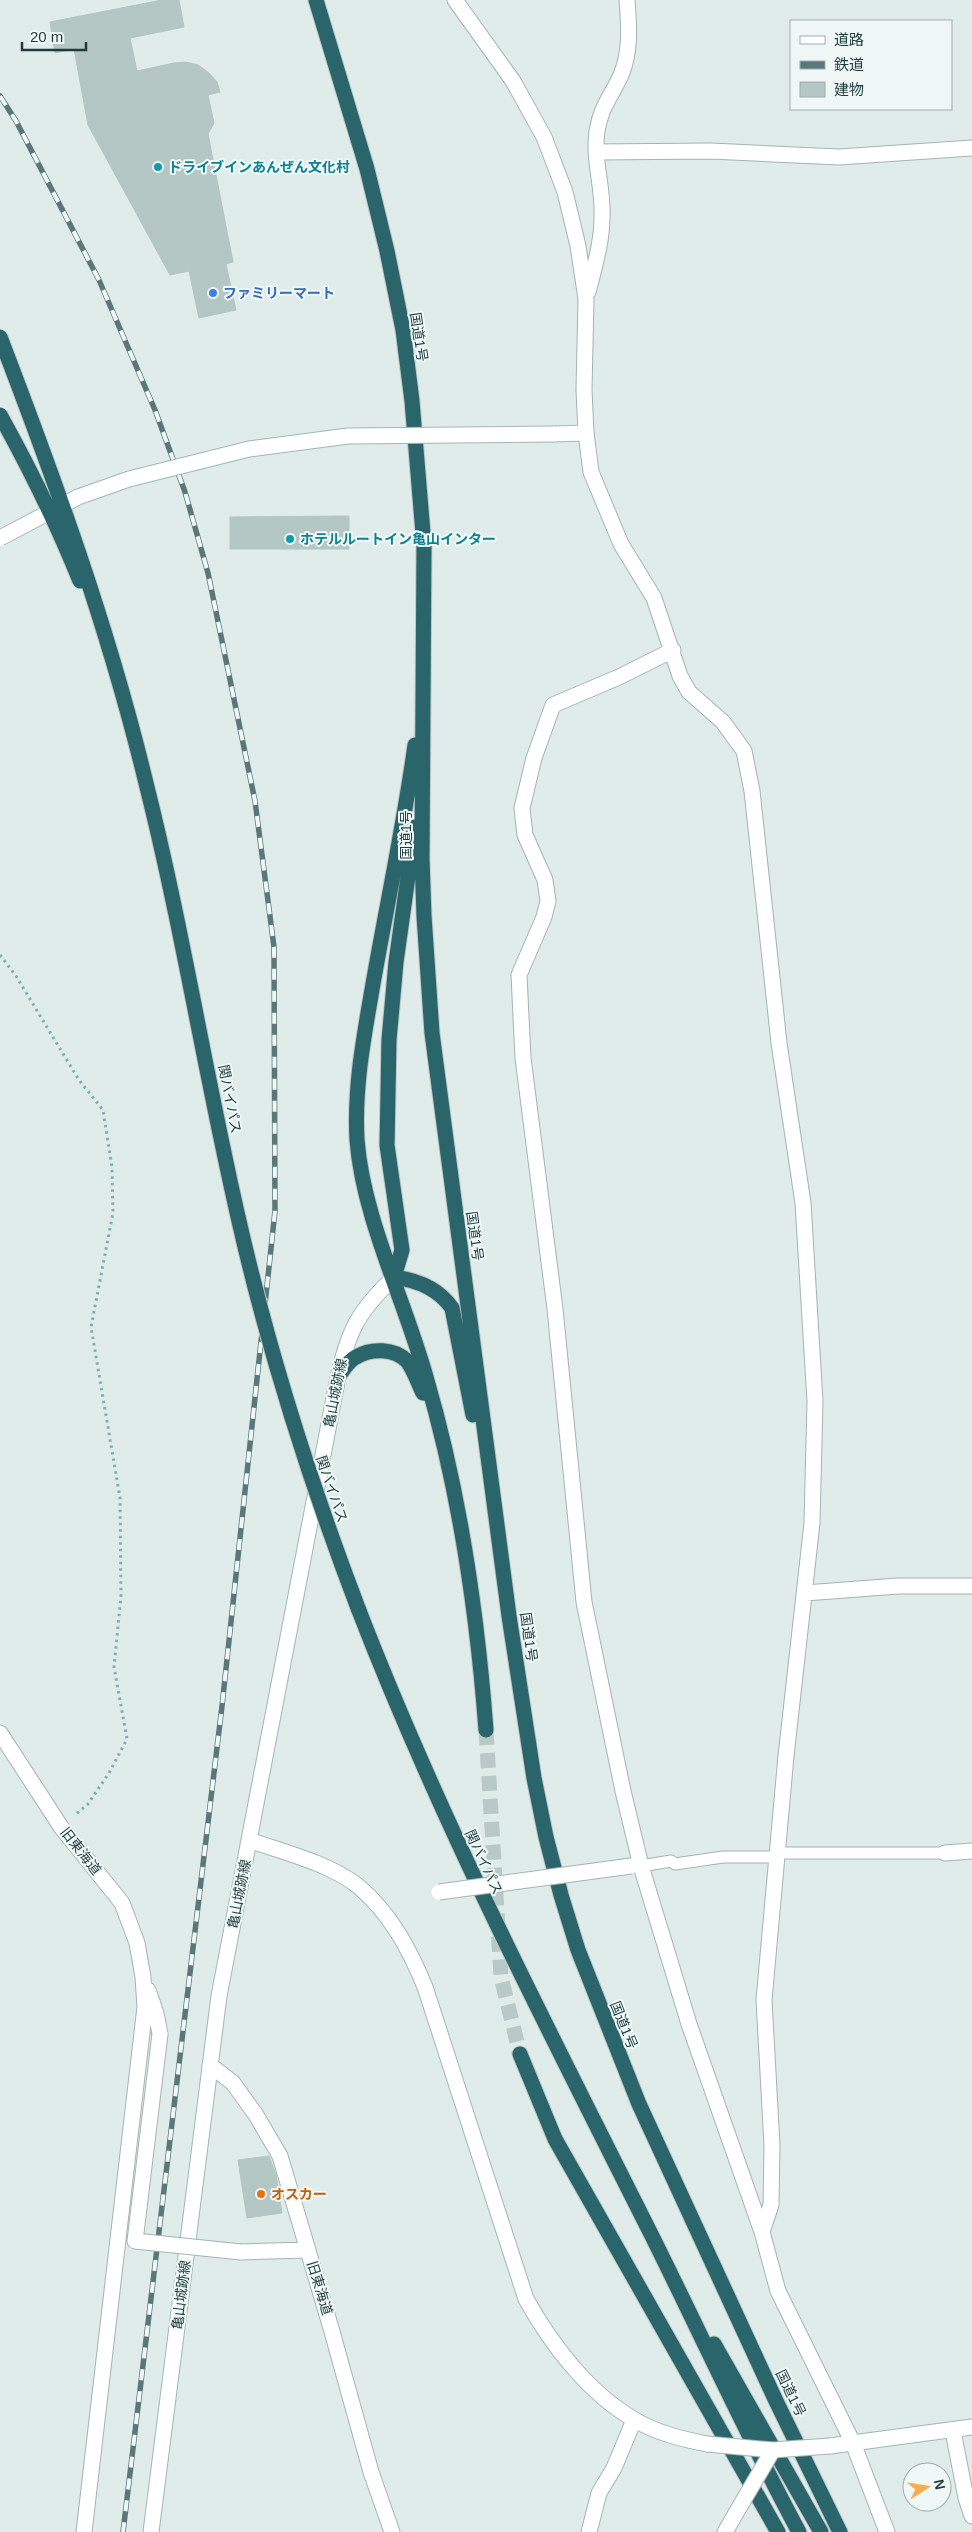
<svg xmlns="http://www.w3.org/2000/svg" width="972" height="2532" viewBox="0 0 972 2532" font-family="Arial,'Noto Sans JP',sans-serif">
	<rect width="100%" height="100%" fill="#e0ecea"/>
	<path fill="#b5c7c4" stroke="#b2c6c3" d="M162 0H179L184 27 130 38 137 71 174 63 186 62 198 65 209 73 217 82 220 92 208 95 214 123 208 134 233 262 226 264 236 310 199 318 189 271 170 275 88 125 74 49 55 53 50 22Z
		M349 516V549H230V517Z
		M269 2156 276 2175 282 2213 247 2218 238 2160Z"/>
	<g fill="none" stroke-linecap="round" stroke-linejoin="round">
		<path stroke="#b9c9c7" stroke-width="15" stroke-dasharray="15 8" stroke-linecap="butt" d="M486 1730 501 1977 520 2054"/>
		<defs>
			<path id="lane" d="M778 1853H945
				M641 1866 671 1861 675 1864 723 1857H777"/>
			<path id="street" d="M455 0 513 81 544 137 565 192 578 246 586 299 584 390 586 433 591 472 621 544 654 598 680 676 689 692 723 722 744 751 752 791 779 1043 803 1203 815 1401 812 1523 786 1756 764 2000 772 2145 771 2205 762 2232
				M596 152 711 151 839 157 972 148
				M588 292C595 265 603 239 602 210 602 183 593 158 597 131 601 106 611 97 621 75 631 52 629 24 627 0
				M673 650 619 677 553 705 534 758 522 808 525 835 545 880 548 901 544 917 519 975 523 1058 555 1309 584 1602 623 1791 641 1866 689 2024 762 2232 778 2291 853 2443 887 2532
				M805 1593 898 1586H972
				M0 1733 61 1827 122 1903 137 1943 143 1977 145 2007 84 2532
				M945 1853 972 1851
				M148 1990 156 2013 160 2034
				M210 2065 233 2083 256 2115 280 2156 331 2328 371 2472 392 2532
				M241 2252 308 2250
				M953 2431 966 2498 972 2516
				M589 2532 599 2493 614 2468 634 2420
				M725 2532 743 2501"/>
			<path id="secondary" d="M553 434 586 433
				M249 1840C283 1852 329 1863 358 1886 390 1913 409 1948 425 1987L526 2299C551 2344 588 2393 635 2420 657 2433 682 2439 707 2444
				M830 2446 972 2427
				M151 2532 219 1996 338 1377C349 1329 358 1312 394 1277"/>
			<path id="highway" d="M316 0 367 169 387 251 403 330 412 401 424 545 422 859 424 916 432 1033 509 1616 534 1778 546 1837 561 1895 578 1950 639 2104 776 2401 840 2532
				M415 745C404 825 387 904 373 984 364 1036 354 1087 357 1140 363 1218 405 1301 426 1377 460 1493 477 1610 486 1730
				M394 1277 402 1250 387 1145 389 1040 396 962 415 827
				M394 1277C417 1280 438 1288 452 1308L473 1415
				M338 1377C343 1370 348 1361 356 1357 371 1348 394 1348 407 1361 414 1370 418 1383 423 1393
				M358 1608C441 1823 547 2027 650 2232 700 2332 746 2434 799 2532
				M520 2054 555 2139 778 2532
				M714 2344 821 2532"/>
		</defs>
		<use href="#lane" stroke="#a2b4b3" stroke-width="13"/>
		<use href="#street" stroke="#a2b4b3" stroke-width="17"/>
		<use href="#secondary" stroke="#9db8b6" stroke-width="17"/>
		<use href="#highway" stroke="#c0c8c9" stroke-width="17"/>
		<path stroke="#7eb1b0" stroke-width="3" stroke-dasharray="2.5 4" stroke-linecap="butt" d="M0 955 16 976 79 1080 103 1110 112 1167 113 1213 91 1327 120 1498 121 1596 114 1667 127 1739 109 1773 88 1804 75 1815"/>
		<use href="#lane" stroke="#fff" stroke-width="11"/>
		<use href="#street" stroke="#fff" stroke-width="15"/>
		<use href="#secondary" stroke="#fff" stroke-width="15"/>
		<use href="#highway" stroke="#2a656b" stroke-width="15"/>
		<defs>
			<path id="rail" d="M0 96 16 121 99 280 155 410 185 492 208 573 255 801 274 947 275 1211 222 1706 123 2532"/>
		</defs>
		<use href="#rail" stroke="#5a7879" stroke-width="5.5"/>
		<use href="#rail" stroke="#f0f8f7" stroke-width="4" stroke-dasharray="11" stroke-linecap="butt"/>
		<defs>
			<path id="street-bridge" d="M439 1892 631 1866
				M160 2034 135 2241 241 2252
				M743 2501 773 2450"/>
			<path id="secondary-bridge" d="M0 538 78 497 129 479 249 449 348 436 553 434
				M707 2444 773 2450 830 2446"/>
			<path id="highway-bridge" d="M0 337C56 483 108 627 145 779 182 925 205 1074 239 1221 269 1353 310 1482 358 1608
				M0 415C30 469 57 524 80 581"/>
		</defs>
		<use href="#street-bridge" stroke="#a2b4b3" stroke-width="17" stroke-linecap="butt"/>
		<use href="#secondary-bridge" stroke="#9db8b6" stroke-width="17" stroke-linecap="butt"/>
		<use href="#highway-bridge" stroke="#c0c8c9" stroke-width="17" stroke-linecap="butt"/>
		<use href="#street-bridge" stroke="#fff" stroke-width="15"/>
		<use href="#secondary-bridge" stroke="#fff" stroke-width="15"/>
		<use href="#highway-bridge" stroke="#2a656b" stroke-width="15"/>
	</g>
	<g fill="#0f9aa8" stroke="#f0f8f7" stroke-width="2">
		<circle cx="158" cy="167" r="5"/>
		<circle cx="290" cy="539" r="5"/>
	</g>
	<circle fill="#3f7fe0" stroke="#f0f8f7" stroke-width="2" cx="213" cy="293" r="5"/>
	<circle fill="#e8710a" stroke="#f0f8f7" stroke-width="2" cx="261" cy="2194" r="5"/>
	<g text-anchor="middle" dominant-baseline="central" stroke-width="4" stroke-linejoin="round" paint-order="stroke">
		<g font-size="14" font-weight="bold" fill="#0d838f" stroke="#f0f8f7" text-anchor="start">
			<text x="168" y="167">ドライブインあんぜん文化村</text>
			<text x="300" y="539">ホテルルートイン亀山インター</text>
		</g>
		<g font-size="14" font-weight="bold" fill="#366cbe" stroke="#f0f8f7" text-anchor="start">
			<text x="223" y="293">ファミリーマート</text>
		</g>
		<g font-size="14" fill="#1f3c3d" stroke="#f0f8f7">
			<text transform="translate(419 337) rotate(81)">国道1号</text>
			<text transform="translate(406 835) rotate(-90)">国道1号</text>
			<text transform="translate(230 1099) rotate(79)">関バイパス</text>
			<text transform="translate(475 1236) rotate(82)">国道1号</text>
			<text transform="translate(335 1393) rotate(-79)">亀山城跡線</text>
			<text transform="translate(332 1489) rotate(71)">関バイパス</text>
			<text transform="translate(529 1637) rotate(82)">国道1号</text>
			<text transform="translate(81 1851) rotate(52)">旧東海道</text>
			<text transform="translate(484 1862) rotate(65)">関バイパス</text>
			<text transform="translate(239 1894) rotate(-79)">亀山城跡線</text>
			<text transform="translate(624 2025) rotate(68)">国道1号</text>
			<text transform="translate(320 2288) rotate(73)">旧東海道</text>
			<text transform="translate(181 2295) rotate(-83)">亀山城跡線</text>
			<text transform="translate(791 2393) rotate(64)">国道1号</text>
		</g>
		<g font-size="14" font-weight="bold" fill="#c56008" stroke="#f0f8f7" text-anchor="start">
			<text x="271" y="2194">オスカー</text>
		</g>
	</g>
	<rect x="790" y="20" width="162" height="90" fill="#f0f8f7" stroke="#9cadad"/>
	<rect x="800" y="36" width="25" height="8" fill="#ffffff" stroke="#9cadad"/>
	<text x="834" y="45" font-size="15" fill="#1f3c3d">道路</text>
	<rect x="800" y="61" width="25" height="8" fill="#5a7879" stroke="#9cadad"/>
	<text x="834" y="70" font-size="15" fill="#1f3c3d">鉄道</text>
	<rect x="800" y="82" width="25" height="15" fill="#b5c7c4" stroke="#9cadad"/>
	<text x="834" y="95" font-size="15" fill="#1f3c3d">建物</text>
	<g transform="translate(927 2487) rotate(78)"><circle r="24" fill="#f0f8f7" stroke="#9cadad"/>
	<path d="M0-4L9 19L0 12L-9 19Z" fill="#faac4f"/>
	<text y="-8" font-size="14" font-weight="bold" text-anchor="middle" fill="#1f3c3d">N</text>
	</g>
	<path d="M22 42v8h64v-8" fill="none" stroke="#1f3c3d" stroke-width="2.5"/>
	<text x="30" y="42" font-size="15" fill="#1f3c3d" stroke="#f0f8f7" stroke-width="4" paint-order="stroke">20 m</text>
</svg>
